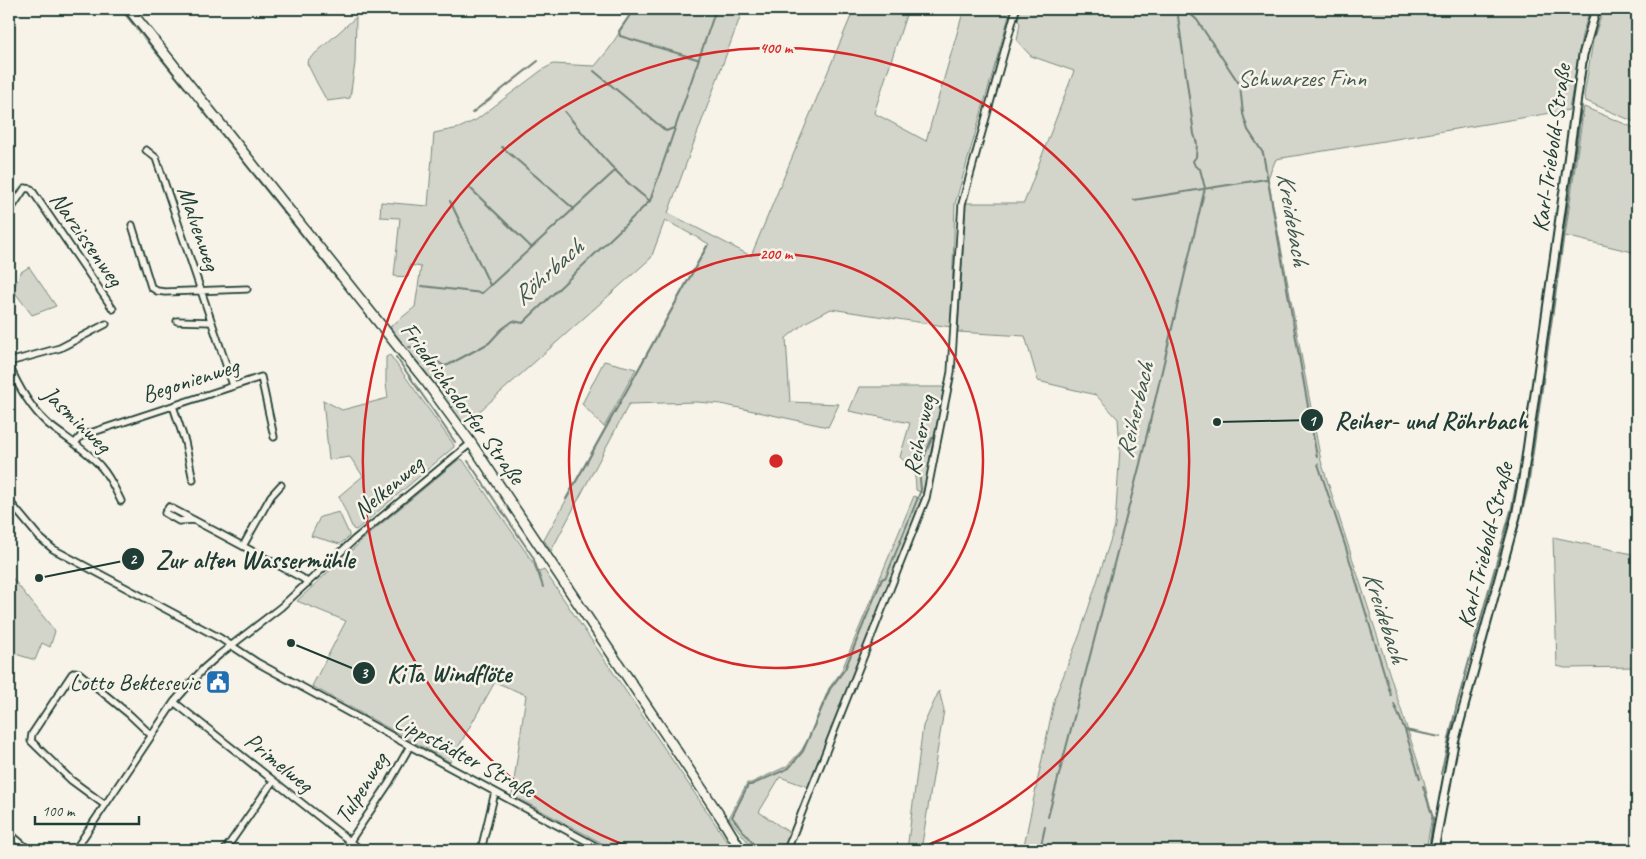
<svg xmlns="http://www.w3.org/2000/svg" width="1646" height="859" viewBox="0 0 1646 859" font-family="Caveat,sans-serif">
	<rect width="100%" height="100%" fill="#f7f3e8"/>
	<filter id="ink" filterUnits="userSpaceOnUse"><feTurbulence type="fractalNoise" baseFrequency=".02" numOctaves="2"/><feDisplacementMap in="SourceGraphic" scale="10" xChannelSelector="R" yChannelSelector="G"/><feConvolveMatrix kernelMatrix="1 2 1 2 8 2 1 2 1" color-interpolation-filters="sRGB"/></filter>
	<g filter="url(#ink)">
		<path fill="#d3d5ca" stroke="#79897f" d="M634 9H743L668 213 751 256 854 9H908L874 113 926 141 964 9H1011L955 204 951 327 831 309 806 322 786 338 790 402 839 404 828 427 721 404 697 402 629 404 551 551 544 540 709 244 665 220 651 258 463 426 432 380 390 327 415 307 421 267 410 265 408 277 394 276 400 218 380 217 381 202 428 206 434 133 459 128 476 120 542 70 553 64 595 66 609 49Z
			M1020 9H1590L1582 35 1569 110 1276 159 1268 178 1321 461 1424 781 1432 816 1426 850H1023L1055 697 1080 634 1115 526 1120 448 1118 419 1096 395 1038 381 1025 336 958 332 966 203H1024L1074 71 1031 56 1017 41 1020 23 1018 21Z
			M1603 9H1637V123L1586 101 1584 96 1593 41Z
			M356 17 355 63 350 98 327 101 317 83 307 63 308 60Z
			M1584 107 1637 129V253L1565 236Z
			M29 267 56 306 32 315 13 290 21 272Z
			M390 355 454 445V447L356 530 353 529 339 496 363 476 350 457 329 460 323 400 342 410 388 398 386 384V357Z
			M604 361 636 369 604 427 582 404Z
			M859 387H944L923 493 916 490C916 473 913 469 900 457L910 423 849 411Z
			M461 459 463 460 534 564 537 573 544 570 733 850H615L512 795 526 695 495 682 450 762 312 686 346 621 297 601 369 534 457 461Z
			M914 496 922 500 808 787 780 777 759 812 790 833 784 850H754L729 818 747 783H751L787 766 801 751 808 739 829 688 841 672Z
			M339 512 349 534V537L340 544 311 536 320 517Z
			M1553 537 1637 555V667L1565 668 1557 666Z
			M9 574 55 631 50 647 42 643 35 660 9 652Z
			M939 691 944 710 921 850H907L923 726Z"/>
		<g fill="none" stroke-linecap="round" stroke-linejoin="round">
			<path stroke="#6f8077" stroke-width="2" d="M121 9 185 88
				M634 9 619 31 620 36 697 59
				M1185 9 1197 20 1240 85 1243 114 1248 130 1263 153 1317 457
				M594 71 666 131 674 128
				M199 106 337 279
				M565 112C591 143 617 177 650 201
				M472 113 538 61
				M502 147 574 209
				M470 188 531 247
				M1134 200 1266 179
				M450 201 490 285
				M422 286 482 293 616 170
				M409 347 417 348 444 366 448 365 489 343 502 329 513 321 523 323 650 201 716 9
				M396 357 455 442
				M468 461 533 557 543 587
				M1318 464 1345 545 1391 695
				M566 499 707 246
				M1517 531 1528 487 1582 106
				M1394 704 1405 730 1420 779
				M1405 730 1440 737
				M1441 774 1457 704 1512 507 1518 475
				M1423 786 1433 818 1429 850
				M1048 817 1140 464 1205 188 1200 169 1195 166 1193 161 1196 157 1197 144 1194 134 1177 9
				M758 850 732 817 748 785H751L789 768 803 751 830 689 845 669 882 579 886 577 921 490 919 469 932 438
				M1040 850 1045 827"/>
			<defs>
				<path id="minor" d="M146 150 156 158 233 385
					M9 212 25 188 31 189 113 309
					M132 225 151 287 157 291 165 292 247 289
					M177 321 212 322
					M9 362 60 348 106 324
					M9 365C18 386 30 407 47 423 65 438 86 449 101 467 110 477 115 489 121 501
					M173 406 185 442 193 480
					M75 443 81 436 261 377 274 437
					M9 501 39 537 53 549 220 638 258 663 410 746 603 850
					M194 520 179 521 165 513 169 507C213 530 258 554 302 578L308 583
					M243 546 271 496 281 485
					M174 702 361 850
					M105 805 71 780 31 741 32 734 72 674 75 672 79 673 130 715 151 735
					M9 833 29 850
					M75 850 174 702 203 669 219 655 281 607 355 539 471 443
					M225 850 273 781
					M344 850 389 783 410 746
					M481 850 495 792
					M787 850 926 498 951 372 962 204 1016 9"/>
				<path id="tertiary" d="M1434 850 1454 743 1516 516 1523 479 1583 55 1596 9"/>
				<path id="secondary" d="M129 9 427 383 471 443 722 819 741 850"/>
			</defs>
			<use href="#minor" stroke="#1f3d34" stroke-width="9"/>
			<use href="#tertiary" stroke="#1f3d34" stroke-width="11"/>
			<use href="#secondary" stroke="#1f3d34" stroke-width="12"/>
			<use href="#minor" stroke="#f7f3e8" stroke-width="5.5"/>
			<use href="#tertiary" stroke="#f7f3e8" stroke-width="7"/>
			<use href="#secondary" stroke="#f7f3e8" stroke-width="9"/>
		</g>
	</g>
	<g fill="none" stroke="#d62828" stroke-width="2.5">
		<circle cx="776" cy="461" r="207"/>
		<path d="M635 849A413 413 0 1 1 917 849"/>
	</g>
	<defs>
		<symbol id="civic-square" viewBox="-11 -11 22 22"><rect x="-9" y="-9" width="18" height="18" rx="4" fill="#1f6fb2" stroke="#f7f3e8"/><path d="M-.6-6.5H3V-4.5H.6V-3L4-1V1h2V6H-6V1h2V-1L-.6-3ZM-1.2 2.5V6h2.4V2.5Z" fill="#fff"/></symbol>
	</defs>
	<g fill-rule="evenodd">
		<use href="#civic-square" x="204" y="668" width="28" height="28"/>
	</g>
	<g text-anchor="middle" dominant-baseline="central" stroke-width="5" stroke-linejoin="round" paint-order="stroke">
		<g font-size="24" fill="#435b52" stroke="#f7f3e8">
			<text x="1302" y="78">Schwarzes Finn</text>
		</g>
		<g font-size="24" fill="#1f3d34" stroke="#f7f3e8">
			<text transform="translate(1551 148) rotate(-82)">Karl-Triebold-Straße</text>
			<text transform="translate(199 228) rotate(71)">Malvenweg</text>
			<text transform="translate(87 239) rotate(55)">Narzissenweg</text>
			<text transform="translate(190 380) rotate(-18)">Begonienweg</text>
			<text transform="translate(463 403) rotate(54)">Friedrichsdorfer Straße</text>
			<text transform="translate(77 419) rotate(44)">Jasminweg</text>
			<text transform="translate(919 435) rotate(-78)">Reiherweg</text>
			<text transform="translate(388 487) rotate(-40)">Nelkenweg</text>
			<text transform="translate(1485 545) rotate(-76)">Karl-Triebold-Straße</text>
			<text transform="translate(465 755) rotate(28)">Lippstädter Straße</text>
			<text transform="translate(279 762) rotate(39)">Primelweg</text>
			<text transform="translate(361 788) rotate(-58)">Tulpenweg</text>
		</g>
		<g font-size="24" fill="#1f3d34" stroke="#f7f3e8" text-anchor="end">
			<text x="200" y="682">Lotto Bektesevic</text>
		</g>
		<g font-size="25" font-style="italic" fill="#405950" stroke="#f7f3e8">
			<text transform="translate(1293 219) rotate(80)">Kreidebach</text>
			<text transform="translate(548 272) rotate(-42)">Röhrbach</text>
			<text transform="translate(1135 410) rotate(-77)">Reiherbach</text>
			<text transform="translate(1385 617) rotate(72)">Kreidebach</text>
		</g>
	</g>
	<circle cx="776" cy="461" r="8" fill="#d62828" stroke="#f7f3e8" stroke-width="2.5"/>
	<g font-size="15" text-anchor="middle" font-weight="bold" fill="#d62828" stroke="#f7f3e8" stroke-width="5" stroke-linejoin="round" paint-order="stroke">
		<text x="776" y="53">400 m</text>
		<text x="776" y="259">200 m</text>
	</g>
	<path fill="none" stroke="#1f3d34" stroke-width="2" d="M1217 422L1312 420M39 578L133 559M291 643L364 673"/>
	<g fill="#1f3d34" stroke="#f7f3e8" stroke-width="2">
		<circle cx="1217" cy="422" r="5"/>
		<circle cx="39" cy="578" r="5"/>
		<circle cx="291" cy="643" r="5"/>
		<circle cx="1312" cy="420" r="12"/>
		<circle cx="133" cy="559" r="12"/>
		<circle cx="364" cy="673" r="12"/>
	</g>
	<g font-size="15" text-anchor="middle" font-weight="bold" fill="#fff">
		<text x="1312" y="426">1</text>
		<text x="133" y="564">2</text>
		<text x="364" y="678">3</text>
	</g>
	<g font-size="25" text-anchor="middle" font-weight="bold" fill="#1f3d34" stroke="#f7f3e8" stroke-width="5" stroke-linejoin="round" paint-order="stroke">
		<text x="1431" y="429">Reiher- und Röhrbach</text>
		<text x="255" y="568">Zur alten Wassermühle</text>
		<text x="449" y="682">KiTa Windflöte</text>
	</g>
	<rect width="1646" height="859" fill="none" stroke="#f7f3e8" stroke-width="30"/>
	<rect x="15" y="15" width="1616" height="829" fill="none" stroke="#1f3d34" stroke-width="2" filter="url(#ink)"/>
	<path d="M35 816v8h104v-8" fill="none" stroke="#1f3d34" stroke-width="2.5"/>
	<text x="42" y="816" font-size="15" fill="#1f3d34" stroke="#f7f3e8" stroke-width="4" paint-order="stroke">100 m</text>
</svg>
